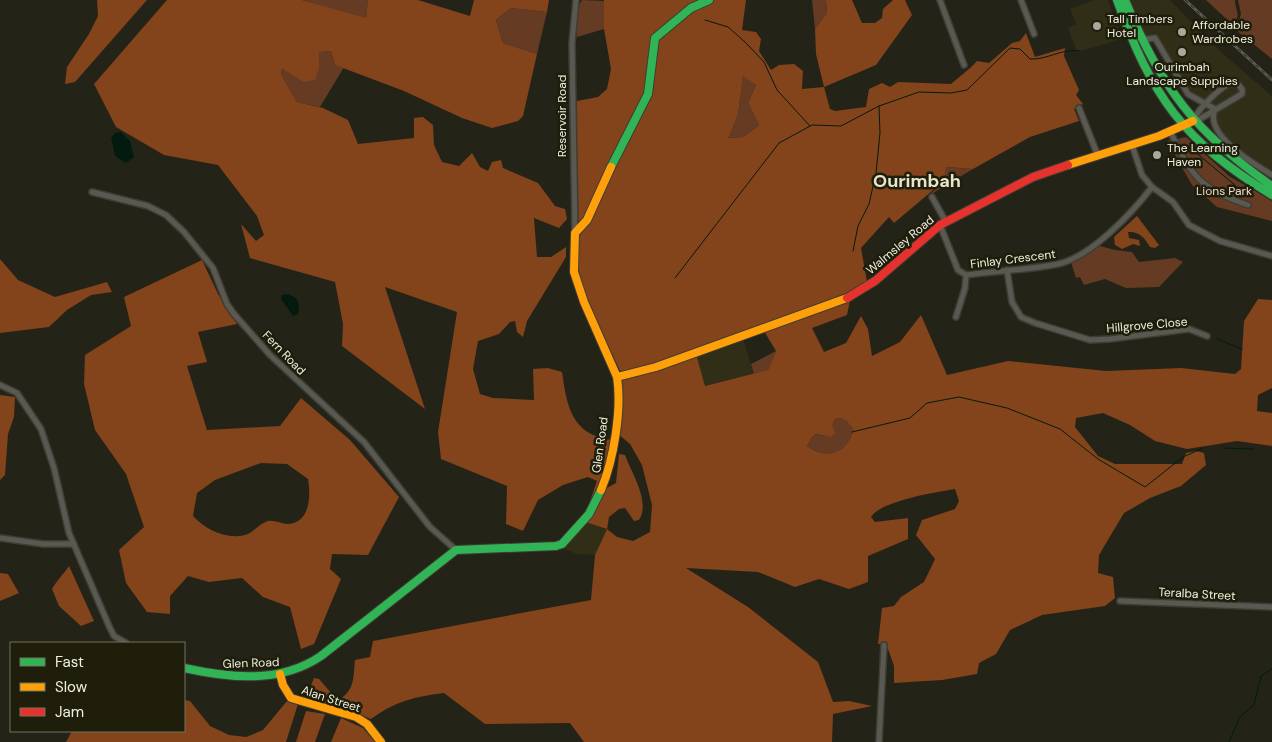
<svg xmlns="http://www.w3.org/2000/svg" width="1272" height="742" viewBox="0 0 1272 742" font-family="'DM Sans',sans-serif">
	<rect width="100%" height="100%" fill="#242318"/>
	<path fill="#302e16" d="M1095 0H1108L1122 39 1077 52 1068 28 1076 24 1070 9Z
		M1126 0H1170L1221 52 1272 96V174L1240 153 1228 141 1205 104 1189 93 1156 37 1142 40Z
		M743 338 754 374 705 386 696 354Z
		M585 522 607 529 595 555 577 554 563 548Z"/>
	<path fill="#653b23" d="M302 0H368L366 19Z
		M582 0 605 1 604 29 577 37V8Z
		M812 0H826L827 13 815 29Z
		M1206 0H1235C1235 11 1242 15 1233 25Z
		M1238 0H1272V59L1236 30 1241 14Z
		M511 8 547 12 537 54 503 43 496 20Z
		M331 51 335 65 344 67 320 107 297 102 281 74 282 67 303 82 319 68V52Z
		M743 75 756 85 748 103 759 125 743 137 727 138 738 115Z
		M1186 137 1229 176 1272 201V221L1217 207 1192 185 1167 141Z
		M946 167 973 169 928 196 945 180Z
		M1100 246 1115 250 1132 252 1139 262 1175 258 1183 262 1159 287 1126 288 1105 279 1084 285 1080 277 1076 278 1071 262Z
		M776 351 768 370 754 374 751 364Z
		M841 418 847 420 853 429C849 454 827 461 807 446L812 437 816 434 825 436 835 419Z"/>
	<path fill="#83431b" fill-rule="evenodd" d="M97 0H147L75 82 65 84 67 67 89 34 98 16Z
		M167 0H302L366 18 368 0H418L470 16 474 0H549L547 12 511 8 496 20 503 43 537 54 523 116 518 121 492 128 462 118 404 91 335 65 331 51 319 52V68L315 80 303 82 282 68 281 74 297 102 323 108 348 120 358 144 414 138V118L423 117 433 125 434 145 442 162 459 166 472 153 480 167 488 171 492 162 501 160 503 168 538 183 555 206 565 209 567 219 559 228 534 218 537 257H551L566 247V257L527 321 523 337 517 332 515 321 510 322 499 334 478 341 473 369 480 394 493 398 534 400 533 369 548 368 562 372C567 406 571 434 611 440L606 478 591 507H588L597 481 588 477 563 485 538 500 523 531 506 524 507 486 441 459 438 432 457 312 385 287 425 409 342 346 343 324 335 282 250 258 241 224 256 241 264 235 257 216 218 165 164 155 116 127 94 84Z
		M604 0H702L653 35 646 93 583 223H579L577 220V101L598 97 607 89 611 69 604 29Z
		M714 0H746L742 30 756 32 761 39 759 51 771 70 779 65 794 64 803 71 802 89 824 87 816 54 815 29 827 13 826 0H852L862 23H875L882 18 883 9 893 0H905L912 15 876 65 824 87 830 109 835 111 866 107 869 89 882 83 890 87 898 82 951 84C960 76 968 71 977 61L989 63 1012 43 1020 41 1026 33 1035 57 1065 48 1064 56 1079 90 1076 95 1083 104 1074 109 1079 121 1030 137 973 169 946 167 945 180 894 223 889 217 861 248 867 282 852 291 655 365 621 373 587 302 577 271 576 241 589 221 610 170 651 93 658 39 693 10ZM743 76 756 85 748 103 759 125 743 137 728 138 738 115Z
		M1137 216 1159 245 1155 248 1150 247C1145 238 1139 231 1128 232L1129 238 1139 240 1140 246 1133 244 1122 249 1115 245 1114 237Z
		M0 259 18 280 55 297 107 282 112 292 91 295 67 310 49 327 0 333Z
		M202 260 218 294 237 324 198 332 207 362 187 366 207 430 280 426 301 398 350 440 399 497 368 555 332 554 330 569 341 579 314 644 301 649 290 607 263 597 242 578 209 582 188 576 170 596V614L147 612 126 583 119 550 144 527 126 474 95 430 84 384 85 355 131 326 124 297ZM261 463 287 464 308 479C311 496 310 523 288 524 282 524 274 520 268 521 260 523 253 533 245 535 226 540 205 529 193 516L197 493 215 480Z
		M1258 299 1272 300V388L1258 395 1257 411 1272 413V446L1237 441 1187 449 1155 441 1130 425 1103 413 1076 418 1075 427 1098 456 1115 464H1182L1186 453 1196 451 1204 453 1206 465 1181 486 1150 498 1124 513 1099 555 1098 573 1113 577 1115 598 1105 606 1042 615 1010 630 996 654 979 663 977 674 942 680 894 683V666L886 643 878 644 882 608 894 606 901 597 924 582 935 559 916 535 922 520 955 509 959 501 955 489C936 492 881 501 871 517L875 522 908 518V539L868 556V582L849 589 819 579 795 587 758 572 686 568 748 607 818 662 833 702 849 701 872 706 833 714 832 742H584L570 723 485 724 444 693C417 696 393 702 371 719L343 708 306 698 314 678 319 679 338 701C355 689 353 680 355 660L370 657 373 641 591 600 595 555 607 529 585 522 603 490 616 483 619 454 625 455C631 472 651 502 639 520L634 521 625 508 619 509 609 517 607 529 617 537 633 541 650 532 652 505 642 465 630 444 617 433 620 378 696 354 705 386 768 370 776 351 764 331 850 300 847 315 812 328 824 352 846 343 861 316 868 329 872 356 900 342 921 315 947 375 1008 361 1106 371 1181 368 1235 374 1241 369 1244 321ZM841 418 847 421 853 429C849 453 827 461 807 446L812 437 816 434 831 437 835 433 832 425 835 419Z
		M0 395 15 397 14 417 8 434 5 475 0 480Z
		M69 566 94 621 81 626 59 606 52 589C57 580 63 575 69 566Z
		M0 573 8 574 19 593 0 601Z
		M184 700 190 701 210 726 229 735 246 737 263 730 287 701 298 704 286 742H66L72 731H184Z
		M306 711 325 714 315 742H296Z
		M341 718 363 728 375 742H331Z"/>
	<path fill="#031b0f" d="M121 132 130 141 134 157 126 163 115 156 111 138 115 133Z
		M288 294C299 298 300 303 298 314L293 316 281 299 282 295Z"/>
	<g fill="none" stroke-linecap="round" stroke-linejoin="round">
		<path stroke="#031b0f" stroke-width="1" d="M705 20 728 27 745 42 764 62 777 90 810 126
			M1188 146 1236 186
			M853 251 858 226 869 204 876 173 880 133 879 106
			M675 278 779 143 812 125 841 126 879 106 919 92 951 93 967 90 1010 48 1020 49 1030 59C1048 60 1061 48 1080 51
			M1217 339 1242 349
			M852 432 910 418 927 403 959 397 1007 408 1060 429 1098 459 1145 487 1183 457 1203 448
			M1223 448 1254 449
			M1229 742 1240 717 1254 705 1261 676 1272 669"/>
		<defs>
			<path id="street" d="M940 0 964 65
				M1021 0 1034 34
				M1141 40 1155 38 1188 94 1215 109
				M1236 82 1242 89V94L1200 119 1193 121C1198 109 1223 83 1236 82Z
				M1079 108 1098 156
				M1215 109C1204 135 1254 164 1272 175
				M1170 131C1192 177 1199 188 1248 205
				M1132 145 1142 175 1152 187 1173 202 1189 225 1220 241 1272 256
				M92 192 148 206 166 215 184 232 213 268 227 304 234 314 270 355 364 442 430 527 456 550
				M932 197 946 222
				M940 225 958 270 966 275C996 271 1028 270 1058 264 1091 257 1132 213 1152 187
				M575 233 572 43 576 0
				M1007 270 1012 302 1021 317 1035 323 1090 340 1110 339 1189 329 1207 336
				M956 317 965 288 966 275
				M0 385 17 393 41 429 54 468 69 533 109 626 114 636 126 643
				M0 538 43 544H74
				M1120 601 1272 607
				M879 742 884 645"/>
			<path id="fast" d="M1117 0C1152 97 1183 141 1272 195
				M1125 0C1160 86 1195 133 1272 186
				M611 167 648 94 655 38 691 8 709 0
				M184 668C230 678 280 684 321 656L456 550 556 546 562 544 589 514 601 490"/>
			<path id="slow" d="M1068 165 1159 136 1193 121
				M617 377 656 367 847 298
				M601 490C614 459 622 409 617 377L584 302 574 272 575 233 587 220 611 167
				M280 674 283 685 291 698 356 717 367 724 381 742"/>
			<path id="jam" d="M847 298 875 281 940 225 1033 177 1068 165"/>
		</defs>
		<use href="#street" stroke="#3e3d34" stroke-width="8"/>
		<use href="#fast" stroke="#3e3d34" stroke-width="10"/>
		<use href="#slow" stroke="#3e3d34" stroke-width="10"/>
		<use href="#jam" stroke="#3e3d34" stroke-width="10"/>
		<use href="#street" stroke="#5a5951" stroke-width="5"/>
		<use href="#fast" stroke="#30b455" stroke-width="8"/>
		<use href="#slow" stroke="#ff9f0a" stroke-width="8"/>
		<use href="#jam" stroke="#e5322d" stroke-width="8"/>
		<defs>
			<path id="rail" d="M1185 0 1272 80"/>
		</defs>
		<use href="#rail" stroke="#5b5a53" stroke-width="3"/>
		<use href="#rail" stroke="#1f1e0b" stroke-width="1" stroke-dasharray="4" stroke-linecap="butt"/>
	</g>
	<g fill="#a8a89b" stroke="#1f1e0b" stroke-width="2">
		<circle cx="1097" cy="26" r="5"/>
		<circle cx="1182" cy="32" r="5"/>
		<circle cx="1182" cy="52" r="5"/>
		<circle cx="1157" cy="155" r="5"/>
	</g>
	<g text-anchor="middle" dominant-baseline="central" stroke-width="5" stroke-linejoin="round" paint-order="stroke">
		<g font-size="12" fill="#efefe2" stroke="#1f1e0b" text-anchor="start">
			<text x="1107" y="19">Tall Timbers<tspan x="1107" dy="14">Hotel</tspan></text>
			<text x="1192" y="25">Affordable<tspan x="1192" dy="14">Wardrobes</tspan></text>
			<text x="1182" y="67" text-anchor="middle">Ourimbah<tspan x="1182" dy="14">Landscape Supplies</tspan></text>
			<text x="1167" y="148">The Learning<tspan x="1167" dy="14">Haven</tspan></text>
		</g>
		<g font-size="12" fill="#efefe2" stroke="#1f1e0b">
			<text transform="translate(562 116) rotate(-90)">Reservoir Road</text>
			<text transform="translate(900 245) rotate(-40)">Walmsley Road</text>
			<text transform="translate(1013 259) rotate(-7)">Finlay Crescent</text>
			<text transform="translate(1147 325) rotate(-5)">Hillgrove Close</text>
			<text transform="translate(284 353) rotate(46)">Fern Road</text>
			<text transform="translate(600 445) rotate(-82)">Glen Road</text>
			<text transform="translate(1197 594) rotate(3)">Teralba Street</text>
			<text transform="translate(251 663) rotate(-2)">Glen Road</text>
			<text transform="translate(331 699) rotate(18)">Alan Street</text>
		</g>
		<g font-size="12" fill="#efd9ce" stroke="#1f1e0b">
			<text x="1224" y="191">Lions Park</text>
		</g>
		<g font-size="18" font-weight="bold" fill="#e6e5cd" stroke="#1f1e0b">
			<text x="917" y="181">Ourimbah</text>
		</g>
	</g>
	<rect x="10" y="642" width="175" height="90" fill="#1f1e0b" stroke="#727261"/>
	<rect x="20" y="658" width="25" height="8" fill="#30b455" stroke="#727261"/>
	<text x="55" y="667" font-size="15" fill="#efefe2">Fast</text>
	<rect x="20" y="683" width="25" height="8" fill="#ff9f0a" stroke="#727261"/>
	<text x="55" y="692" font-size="15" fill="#efefe2">Slow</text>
	<rect x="20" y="708" width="25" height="8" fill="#e5322d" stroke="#727261"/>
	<text x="55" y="717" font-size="15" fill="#efefe2">Jam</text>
</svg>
